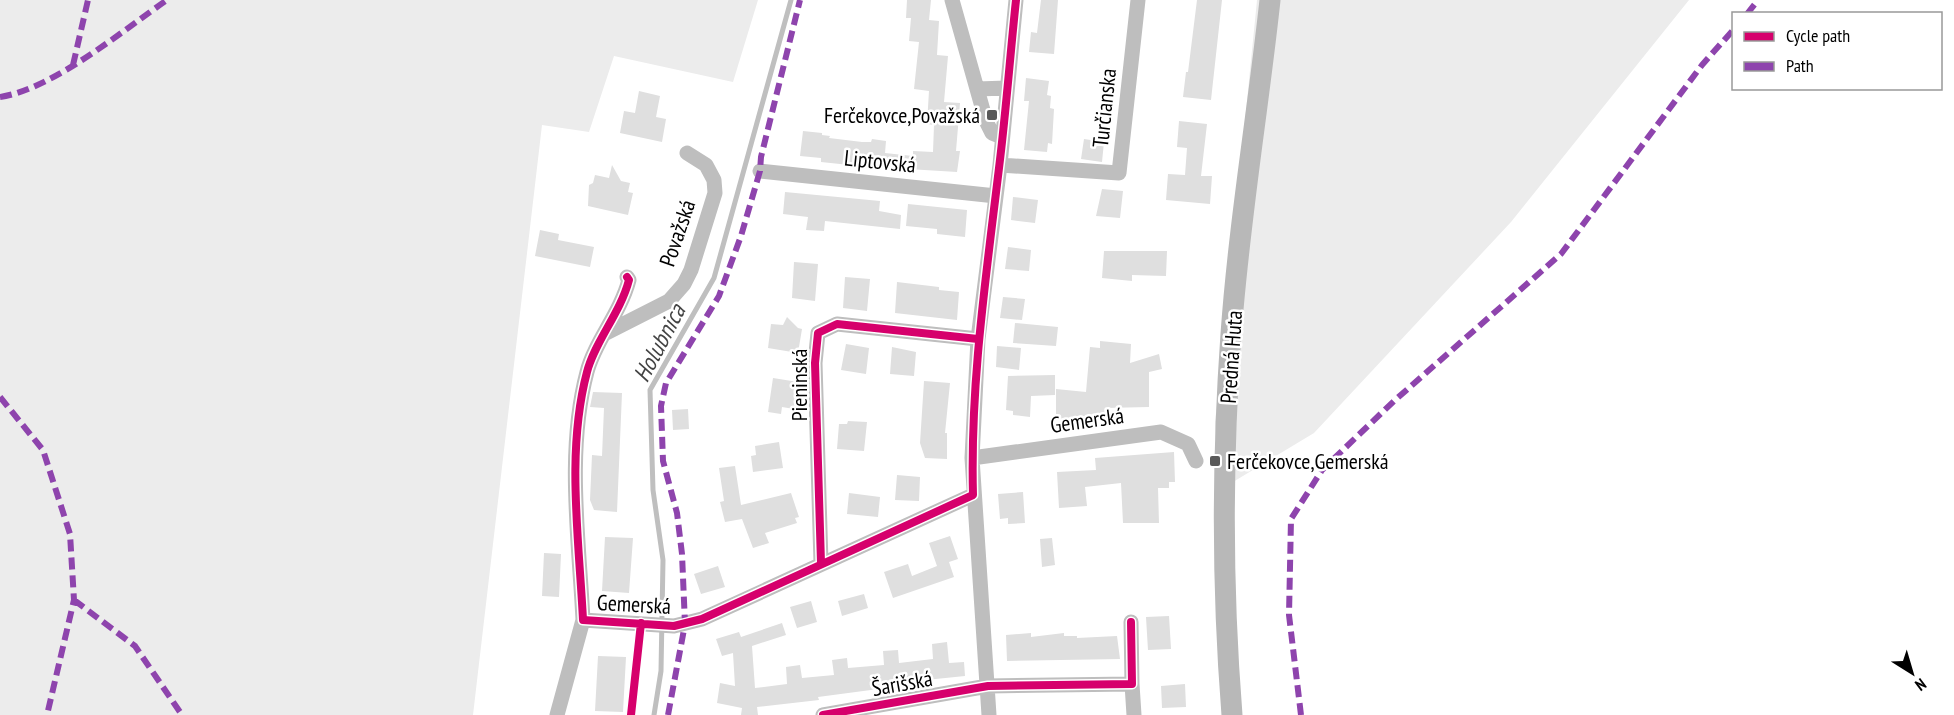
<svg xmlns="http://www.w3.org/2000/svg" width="1954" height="715" viewBox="0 0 1954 715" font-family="'PT Sans Narrow',sans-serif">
	<rect width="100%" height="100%" fill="#fff"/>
	<path fill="#ececec" d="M0 0H758L733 82 614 56 589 132 542 125 473 715H0Z
		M1257 0H1689L1511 222 1314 433 1218 491 1215 423Z"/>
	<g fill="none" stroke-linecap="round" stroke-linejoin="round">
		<path stroke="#bfbfbf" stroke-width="5" d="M654 715 661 671 663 560 653 490 650 390 714 278 791 0"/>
	</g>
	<path fill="#dfdfdf" d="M907 0H931L929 20 939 21 937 55 948 56 944 102 960 103 956 151H960L957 172 859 166 821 162V158L800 156 803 131 822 133V135L830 136 829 138 862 142H871L872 139 886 141 885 153 913 156V151L933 152 934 125 927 124 929 91 914 89 919 42 909 41 911 18H906Z
		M1041 0H1058L1054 54 1029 52 1031 32 1037 33Z
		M1197 0H1222L1211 100 1183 97 1186 72H1188Z
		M1026 78 1049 81 1047 95 1051 96 1050 108 1054 109 1052 144 1048 143 1047 152 1024 150 1029 101H1024Z
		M639 91 660 96 656 117 666 119 662 142 620 133 624 111 635 113Z
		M1179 121 1207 124 1201 176H1212L1210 204 1166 200 1168 174 1185 175 1187 148 1177 147Z
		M1084 139 1104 142 1102 162 1081 159Z
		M612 165 621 181 630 183 628 192 633 193 628 215 588 206 589 185 593 183 595 175 609 178Z
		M1102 189 1123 191 1120 218 1096 216Z
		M785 192 880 201 879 211 901 215 900 229 825 221 824 231 806 230 808 217 783 214Z
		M1013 197 1038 200 1035 223 1011 220Z
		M908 204 967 210 965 237 937 234V229L906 226Z
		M540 230 559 234 558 240 594 247 590 267 535 256Z
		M1008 247 1031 250 1029 271 1005 269Z
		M1104 251H1167L1166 276 1132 275V281L1102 278Z
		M794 262 818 264 815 301 792 298Z
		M845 277 870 279 867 311 843 308Z
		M897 282 939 287V290L959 292 957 320 895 313Z
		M1003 297 1025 299 1022 320 1000 318Z
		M787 317 798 328 802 329 798 353 768 348 771 324 783 325Z
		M1015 323 1058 327 1056 346 1013 343Z
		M1100 341 1131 344 1130 363 1159 354 1162 369 1149 372V407L1105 408 1104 418H1092L1091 420 1056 418V389L1086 392 1090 347 1100 348Z
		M846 344 869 348 866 374 841 370Z
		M997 346 1021 348 1019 370 996 367Z
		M892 347 916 352 914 376 890 374Z
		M1055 375V395L1031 396 1030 417 1013 415V411L1006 410 1008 376Z
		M773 378 798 382 794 409 782 407 781 414 768 412Z
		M924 381 950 383 945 433H947V459L925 458 920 443Z
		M593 392 622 393 617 512 594 510 590 500 592 455 602 456 604 408 590 407Z
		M688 409 689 429 673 430 672 410Z
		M848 421 867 422 864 451 837 449 839 424H847Z
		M779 442 783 468 753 472 751 456 756 455 755 446Z
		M1174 452 1175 482H1169V488H1158L1159 523H1123L1121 483 1085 487 1087 506 1059 508 1057 472 1096 470 1095 458Z
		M735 466 741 505 791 493 799 517 795 518 797 523 765 533 769 543 753 548 742 519 725 522 720 502 724 501 719 468Z
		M897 475 920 477 919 501 895 500Z
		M1023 492 1025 523 1008 524V518L1000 519 998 494Z
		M849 493 880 497 878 517 847 514Z
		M950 536 958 559 949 562 954 577 893 598 884 572 908 564 912 576 937 566 929 543Z
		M605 537 633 538 629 593 602 591Z
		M1052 538 1055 565 1042 567 1040 539Z
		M544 553 561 554 559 597 542 596Z
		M718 566 725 587 701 594 694 574Z
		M864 594 868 608 842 616 838 601Z
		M811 601 817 622 797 628 790 607Z
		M1169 616 1171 649 1148 650 1146 617Z
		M782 623 786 635 752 646 755 688 787 684 786 667 800 665 802 678 834 675 832 660 847 658 848 668 884 665 883 651 898 650 899 663 933 659 932 644 947 642 949 663 964 662 965 676 916 681V684L818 697 819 700 757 707 758 715H741L742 708 717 703 720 683 735 686 733 653 722 656 716 639 739 632 741 637Z
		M1031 633V637L1064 633V636H1077V638L1117 636 1120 659 1007 661 1006 635Z
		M598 656 626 657 623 712 595 711Z
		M1185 684 1186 707 1162 708 1161 686Z"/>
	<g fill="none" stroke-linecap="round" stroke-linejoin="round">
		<path stroke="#bebebe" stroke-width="15" d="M952 0 986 121 992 133 1002 137
			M977 89 1007 88
			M1000 165 1119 173 1138 0
			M760 171 996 196
			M627 277 629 280C620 314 595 341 587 372 566 451 579 539 583 620L674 626 702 619 973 495
			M606 333 669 301 684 284 691 270 715 193 714 180 706 165 687 153
			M972 458 1161 432 1188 444 1196 461
			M821 563 815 363 818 333 837 324 978 339
			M1132 684 1134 715
			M557 715 583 620
			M823 715 988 686 1132 684 1131 622
			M989 715 972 458 978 339 1000 165 1016 0"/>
		<path stroke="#b8b8b8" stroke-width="21" d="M1232 715C1222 589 1222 460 1231 334 1239 222 1258 111 1270 0"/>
		<path stroke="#8e44ad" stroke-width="6" stroke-dasharray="12 6" stroke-linecap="butt" d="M1747 14 1758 0
			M73 65 88 0
			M0 97C53 89 122 31 167 0
			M0 397 43 450 70 534 74 600 47 715
			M74 600 135 646 182 715
			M668 715 685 624 682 554 677 513 663 461 661 406 666 383 719 296 741 236 760 171 761 157 800 0
			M1301 715 1289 615 1291 519 1322 470 1394 401 1561 254 1702 65 1734 29"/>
		<defs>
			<path id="cycleway" d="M627 277 629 280C620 314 595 341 587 372 566 451 579 539 583 620L674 626 702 619 973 495C970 385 986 277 999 168 1006 112 1010 56 1016 0
				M821 563 815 363 818 333 837 324 978 339
				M631 715 641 623
				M823 715 988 686 1132 684 1131 622"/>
		</defs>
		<use href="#cycleway" stroke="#fff" stroke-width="11"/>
		<use href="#cycleway" stroke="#d6006c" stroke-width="8"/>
	</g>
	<g fill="#595959" stroke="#fff" stroke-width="2">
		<rect x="986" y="109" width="12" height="12" rx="3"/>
		<rect x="1209" y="455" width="12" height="12" rx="3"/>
	</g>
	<g text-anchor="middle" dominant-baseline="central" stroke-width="5" stroke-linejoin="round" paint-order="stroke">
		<g font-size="22" fill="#000" stroke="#fff">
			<text transform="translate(1104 108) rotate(-84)">Turčianska</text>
			<text transform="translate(880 161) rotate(6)">Liptovská</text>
			<text transform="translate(677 233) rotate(-71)">Považská</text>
			<text transform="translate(1231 357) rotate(-86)">Predná Huta</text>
			<text transform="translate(799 385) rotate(-90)">Pieninská</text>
			<text transform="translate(1087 420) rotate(-8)">Gemerská</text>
			<text transform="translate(634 604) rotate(3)">Gemerská</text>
			<text transform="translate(902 683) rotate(-10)">Šarišská</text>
		</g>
		<g font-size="22" fill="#000" stroke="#fff" text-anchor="end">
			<text x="980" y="115">Ferčekovce,Považská</text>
			<text x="1227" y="461" text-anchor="start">Ferčekovce,Gemerská</text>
		</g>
		<g font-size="24" font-style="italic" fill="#444" stroke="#fff">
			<text transform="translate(659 343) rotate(-62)">Holubnica</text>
		</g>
	</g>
	<rect x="1732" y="12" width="210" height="78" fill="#ffffff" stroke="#999999" stroke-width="1.5"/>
	<rect x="1744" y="32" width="30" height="9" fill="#d6006c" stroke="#999999" stroke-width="1.5"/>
	<text x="1786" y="42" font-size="18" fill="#000000">Cycle path</text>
	<rect x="1744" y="62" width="30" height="9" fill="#8e44ad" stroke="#999999" stroke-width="1.5"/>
	<text x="1786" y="72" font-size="18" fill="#000000">Path</text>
	<g transform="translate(1912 673) rotate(143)" stroke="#ffffff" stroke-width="4.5" paint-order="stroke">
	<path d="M0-4.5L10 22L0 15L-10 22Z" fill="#000000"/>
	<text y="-9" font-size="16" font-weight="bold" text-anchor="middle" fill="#000000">N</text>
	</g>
</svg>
